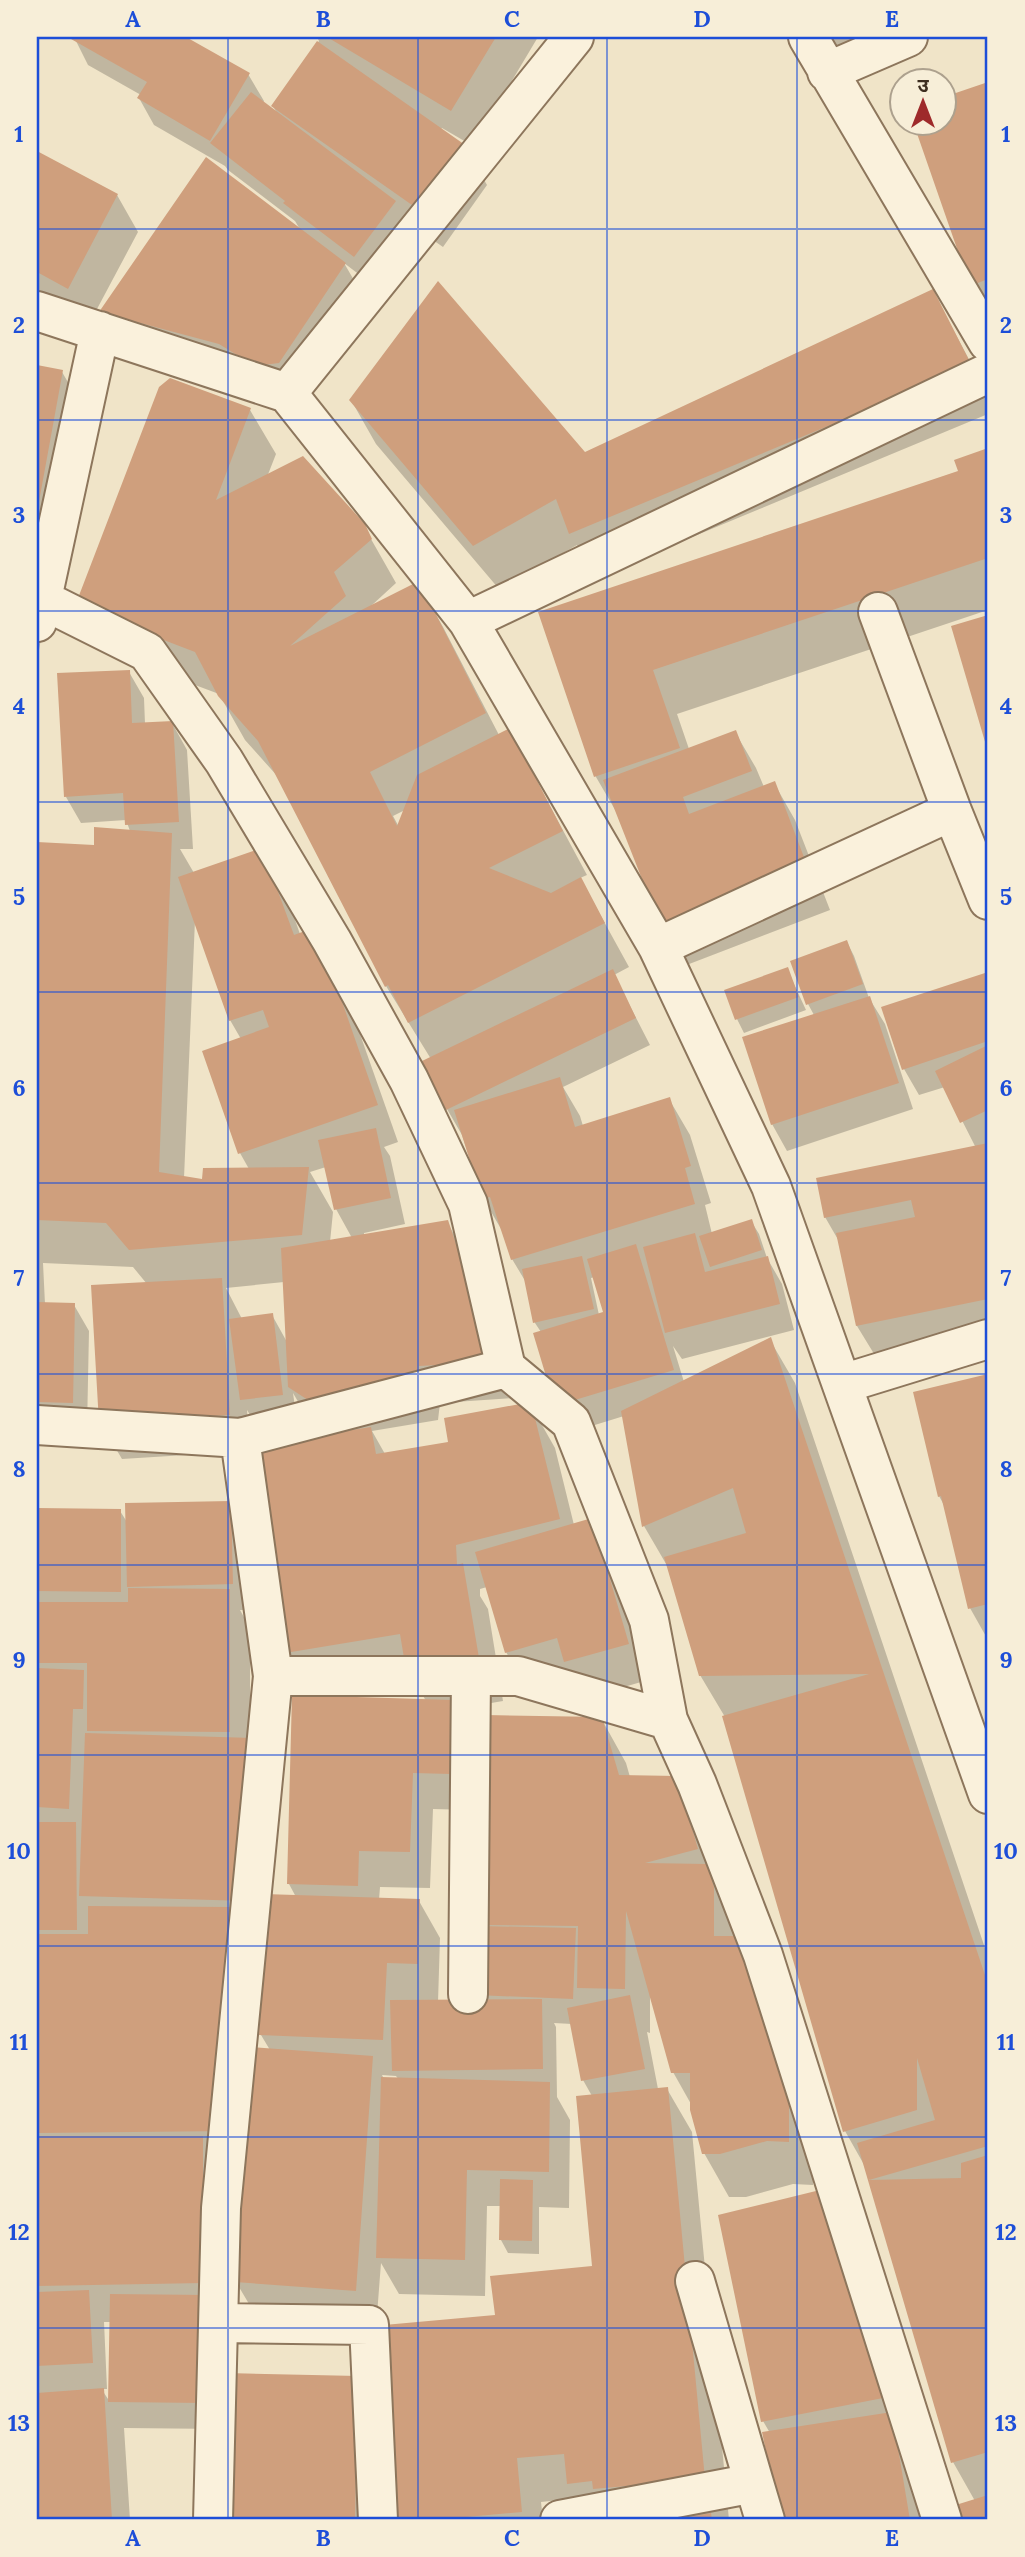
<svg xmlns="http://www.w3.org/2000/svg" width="1025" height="2557" viewBox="0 0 1025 2557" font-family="Lora,'Noto Sans Devanagari',serif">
	<rect width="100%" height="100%" fill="#f0e4c8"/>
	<path fill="#0003" fill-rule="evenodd" d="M74 37H183L248 74 264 101 263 103 278 115 273 106 319 41 317 37H538L473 146 442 128 440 130 466 148 487 185 443 247 404 220 369 282 344 263 366 301 300 400 101 312 301 231 295 221 228 170 225 166 154 125 139 98 141 95 88 65Z
		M819 37H896L830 56Z
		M988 84V314L971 285 944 122V99Z
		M37 153 117 195 138 232 89 324 37 297Z
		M933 292 988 395V414L596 577 577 545 499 589 376 444 351 400 584 454Z
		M37 367 62 372 83 408 37 661Z
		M250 410 276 454 267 477 363 525 396 583 371 606 418 583 443 627 499 735 509 730 587 875 580 878 629 967 614 975 650 1045 563 1087 580 1116 583 1126 669 1099 690 1135 711 1203 705 1205 712 1234 751 1221 759 1234 767 1258 782 1284 794 1330 682 1359 673 1346 684 1382 770 1340 795 1383 988 1957V2520H952L975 2501 953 2462 867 2170 845 2131 725 1717 700 1675 669 1569 644 1526 624 1416 572 1432 541 1332 535 1323 527 1284 512 1259 504 1234 483 1198 462 1135 447 1109 431 1059 386 986 279 778 245 740 219 694 102 650ZM405 810 399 827 393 816ZM595 1277 606 1313 599 1315 591 1278Z
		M988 450V610L677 714 689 749 735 732 756 768 764 787 774 783 795 820 830 910 684 966 621 820 596 777 540 613 960 472 956 461Z
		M988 617V748L953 627Z
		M129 672 144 698 145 724 172 723 187 750 193 849H180L194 873 262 850 283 886 300 934 336 966 398 1142 384 1147 390 1156 405 1224 364 1233V1236L447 1222 468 1259 515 1398 440 1403 438 1420 372 1431 385 1454 450 1444 530 1404 555 1448 574 1525 613 1557 648 1680 586 1698 527 1689 506 1652 487 1587 480 1589V1596L488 1609 503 1701 456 1709 471 1810 433 1809 430 1888 380 1887 379 1900 419 1901 440 1938 438 2002 482 2001 486 1924 601 1718 626 1763 630 1777H676L813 2139V2185L793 2184 746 2197H729L704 2153 691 2104 673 2072 650 1995V2033L647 2032 658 2089H667L692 2132 729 2520H590L578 2498 541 2502 543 2520H394L375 2327 258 2319 236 2282 221 2429 124 2428 130 2520H37V1509L120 1511 127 1522 230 1503 247 1610H240L250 1628V1740L269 1896 296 1897 289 1884 313 1698 287 1652 311 1424 293 1393 297 1421 257 1426 247 1410 250 1451 122 1459 100 1422 147 1284 133 1267 43 1263 45 1304 74 1305 89 1331 87 1429 37 1428V844L95 847 130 831 126 820 81 823 66 797ZM195 920 230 1020 241 1039 240 1153 249 1169 203 1181 184 1178ZM326 1167 336 1209 352 1238 330 1242 333 1212 310 1172ZM284 1282 287 1342 272 1315 242 1319 226 1288ZM414 1680 426 1701 315 1696ZM264 1937 261 2035 270 2050 253 2049ZM554 2023 572 2024 583 2080 592 2096 594 2268 496 2317 376 2328 381 2263 399 2294 485 2296 487 2206H501V2240L508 2253 539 2254V2207L569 2208 570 2120 557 2097 556 2027ZM382 2075 396 2076 399 2080 384 2079ZM104 2322H111L110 2389H107ZM102 2389H110V2402L104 2393Z
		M847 942 854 956 869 998 885 1024 913 1109 787 1151 772 1124 814 1015 808 1004Z
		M787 969 806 1010 744 1033 737 1019Z
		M988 973V1143L986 1144 988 1145V1339L879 1362 857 1326 840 1243 825 1217 976 1148 945 1087 919 1095 904 1069 883 1008Z
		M988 1376V1640L970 1608 945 1507 939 1496 915 1393Z
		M819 2192 924 2520H782L770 2433 763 2421Z
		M378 2414 376 2520H225Z"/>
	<path fill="#cf9f7d" d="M72 37H186L250 73 210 141 137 98 147 82 71 39Z
		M327 37H496L451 111Z
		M317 41 468 147 422 212 271 106Z
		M988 82V279L970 286 913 122H944V97Z
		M251 92 396 201 354 257 283 203 285 201 210 143Z
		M37 151 118 194 68 289 37 272Z
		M206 157 346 263 279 363 255 366 219 344 99 312Z
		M438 281 585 452 933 289 972 366 569 534 556 499 473 546 349 400Z
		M37 365 63 370 38 507H37Z
		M170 378 251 408 216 500 303 456 365 524 372 539 334 572 346 596 290 646 419 581 486 713 370 772 397 826 417 775 510 728 563 831 489 868 551 893 581 877 605 923 408 1023 388 985 385 987 258 741 218 696 195 652 75 606 159 387Z
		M988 448V558L653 670 680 748 594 777 538 612 958 471 954 460Z
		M988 615V752L951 626Z
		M130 670 132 723 173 721 179 822 125 825 123 793 64 797 57 673Z
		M736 730 752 771 683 797 689 814 775 781 810 873 662 930 603 780Z
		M94 827 172 833 159 1172 202 1179 203 1168 309 1167 302 1235 129 1250 106 1223 37 1220V842L94 845Z
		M262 848 294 935 316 927 378 1105 238 1154 202 1051 269 1027 263 1010 229 1021 178 877Z
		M847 940 863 984 806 1005 790 961Z
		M788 967 799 997 735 1020 724 990Z
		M613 969 636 1018 446 1110 422 1061Z
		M988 972V1041L902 1070 881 1007Z
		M870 996 899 1083 771 1125 742 1037Z
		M988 1045V1110L960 1123 935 1071Z
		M560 1077 575 1127 670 1097 691 1166 685 1168 695 1204 511 1260 490 1197 482 1199 454 1110Z
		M376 1128 391 1198 334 1210 318 1140Z
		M988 1143V1299L856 1326 836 1233 915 1217 911 1200 824 1218 816 1178Z
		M752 1219 762 1250 710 1267 699 1236Z
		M448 1220 495 1362 419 1366 418 1383 311 1402 288 1387 281 1248Z
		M695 1233 705 1272 768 1256 780 1304 665 1333 643 1247Z
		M636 1244 674 1370 555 1406 533 1333 603 1312 587 1259Z
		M582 1256 594 1309 533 1323 522 1269Z
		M222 1278 230 1415 99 1423 91 1285Z
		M37 1302 75 1303 73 1403 37 1402Z
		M273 1313 283 1395 240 1400 229 1319Z
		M771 1337 988 1984V2146L869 2180 961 2178V2163L988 2155V2452L951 2463 857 2143 935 2120 917 2058V2110L843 2132 722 1716 869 1674 699 1676 664 1557 746 1533 733 1488 642 1527 621 1411Z
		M988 1374V1604L968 1609 941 1496 938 1497 913 1392Z
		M531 1402 560 1519 456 1545 457 1565 463 1563 479 1658 406 1670 400 1634 285 1653 251 1446 371 1427 376 1454 448 1442 444 1418Z
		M231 1501 233 1584 127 1587 125 1503Z
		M37 1508 121 1509V1592L37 1591Z
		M592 1518 629 1644 564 1662 557 1638 505 1653 475 1552Z
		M128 1588 230 1589V1732L87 1731V1663H37V1602H128Z
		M37 1668 84 1670 83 1709H73L69 1809 37 1807Z
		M292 1695 453 1700 451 1774 413 1773 410 1852 359 1851 358 1886 287 1884Z
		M486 1715 602 1717 619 1775 677 1776 698 1849 645 1863 707 1864 714 1887V1936H745L789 2094V2142L767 2141 720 2154H702L690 2110V2073H671L626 1911 625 1989 577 1988 578 1926 484 1925Z
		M85 1733 253 1738 247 1901 79 1896Z
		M37 1822H76L77 1930H37Z
		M264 1894 420 1899 418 1964 387 1963 383 2040 259 2035Z
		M88 1906 230 1907 228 2131 37 2133V1934H88Z
		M479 1926 576 1928 573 1999 476 1995Z
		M630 1995 645 2069 581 2081 567 2008Z
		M542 1999 543 2069 392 2071 390 2000Z
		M251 2047 373 2056 356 2291 235 2282Z
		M381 2077 550 2082 549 2172 467 2170 465 2260 376 2258Z
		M668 2087 705 2479 593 2489 592 2481 567 2484 564 2454 517 2458 522 2512 433 2520H392L373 2326 495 2315 490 2276 592 2266 576 2096Z
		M37 2136H203V2283L37 2286Z
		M500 2179 533 2180 532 2241 499 2240Z
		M820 2190 883 2398 761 2422 718 2215Z
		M89 2290 93 2363 37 2366V2292Z
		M110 2294 208 2295 207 2403 108 2402Z
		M226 2373 358 2376 355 2520H223Z
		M104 2388 112 2520H37V2393Z
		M892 2412 910 2520H780L762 2432Z
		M988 2495V2520H950L946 2508Z
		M711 2513 712 2520H677V2519Z"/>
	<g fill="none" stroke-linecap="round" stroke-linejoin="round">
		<defs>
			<path id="minor" d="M808 37 988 342
				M827 72 908 37
				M37 311 287 393 574 37
				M287 393 468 621 988 373
				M41 599 147 652 224 761 332 941 409 1080 468 1204 506 1368 571 1422 649 1620 668 1720
				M878 612 952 811 988 900
				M468 621 658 947 771 1186 988 1794
				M37 622 100 331
				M658 947 952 811
				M842 1384 988 1339
				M37 1425 240 1438 273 1676 221 2208 213 2520
				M240 1438 506 1368
				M273 1676H518L668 1720 697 1784 763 1955 942 2520
				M468 1994 471 1676
				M695 2281 754 2483
				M219 2323 369 2325 378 2520
				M560 2520 754 2483 765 2520"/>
		</defs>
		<use href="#minor" stroke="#8d765c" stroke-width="42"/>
		<use href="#minor" stroke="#faf1dc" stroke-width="38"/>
	</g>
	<path fill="none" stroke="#1d4ed8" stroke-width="2" stroke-opacity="0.55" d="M228 37V2520M418 37V2520M607 37V2520M797 37V2520M37 229H988M37 420H988M37 611H988M37 802H988M37 992H988M37 1183H988M37 1374H988M37 1565H988M37 1755H988M37 1946H988M37 2137H988M37 2328H988"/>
	<rect width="1025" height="2557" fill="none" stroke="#f7eed8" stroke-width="77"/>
	<g transform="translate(923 102)"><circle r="33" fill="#f7eed8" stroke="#ada18e" stroke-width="2"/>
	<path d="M0-5L12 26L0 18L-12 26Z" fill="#9e2a2b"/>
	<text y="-10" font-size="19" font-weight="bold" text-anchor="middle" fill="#3d2e20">उ</text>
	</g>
	<rect x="38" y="38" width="948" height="2480" fill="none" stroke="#1d4ed8" stroke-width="2.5"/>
	<g font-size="23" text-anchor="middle" font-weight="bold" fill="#1d4ed8">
		<text x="133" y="27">A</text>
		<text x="323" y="27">B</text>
		<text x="512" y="27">C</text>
		<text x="702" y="27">D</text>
		<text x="892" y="27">E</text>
		<text x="19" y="142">1</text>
		<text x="1006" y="142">1</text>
		<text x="19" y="333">2</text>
		<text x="1006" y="333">2</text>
		<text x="19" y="523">3</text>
		<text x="1006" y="523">3</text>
		<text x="19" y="714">4</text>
		<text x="1006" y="714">4</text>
		<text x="19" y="905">5</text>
		<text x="1006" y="905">5</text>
		<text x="19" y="1096">6</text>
		<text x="1006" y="1096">6</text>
		<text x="19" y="1286">7</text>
		<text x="1006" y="1286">7</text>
		<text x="19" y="1477">8</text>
		<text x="1006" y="1477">8</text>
		<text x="19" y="1668">9</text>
		<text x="1006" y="1668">9</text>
		<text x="19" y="1859">10</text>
		<text x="1006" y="1859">10</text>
		<text x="19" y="2050">11</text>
		<text x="1006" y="2050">11</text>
		<text x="19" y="2240">12</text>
		<text x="1006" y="2240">12</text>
		<text x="19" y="2431">13</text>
		<text x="1006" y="2431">13</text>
		<text x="133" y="2546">A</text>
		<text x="323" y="2546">B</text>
		<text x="512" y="2546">C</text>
		<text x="702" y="2546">D</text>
		<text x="892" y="2546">E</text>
	</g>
</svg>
